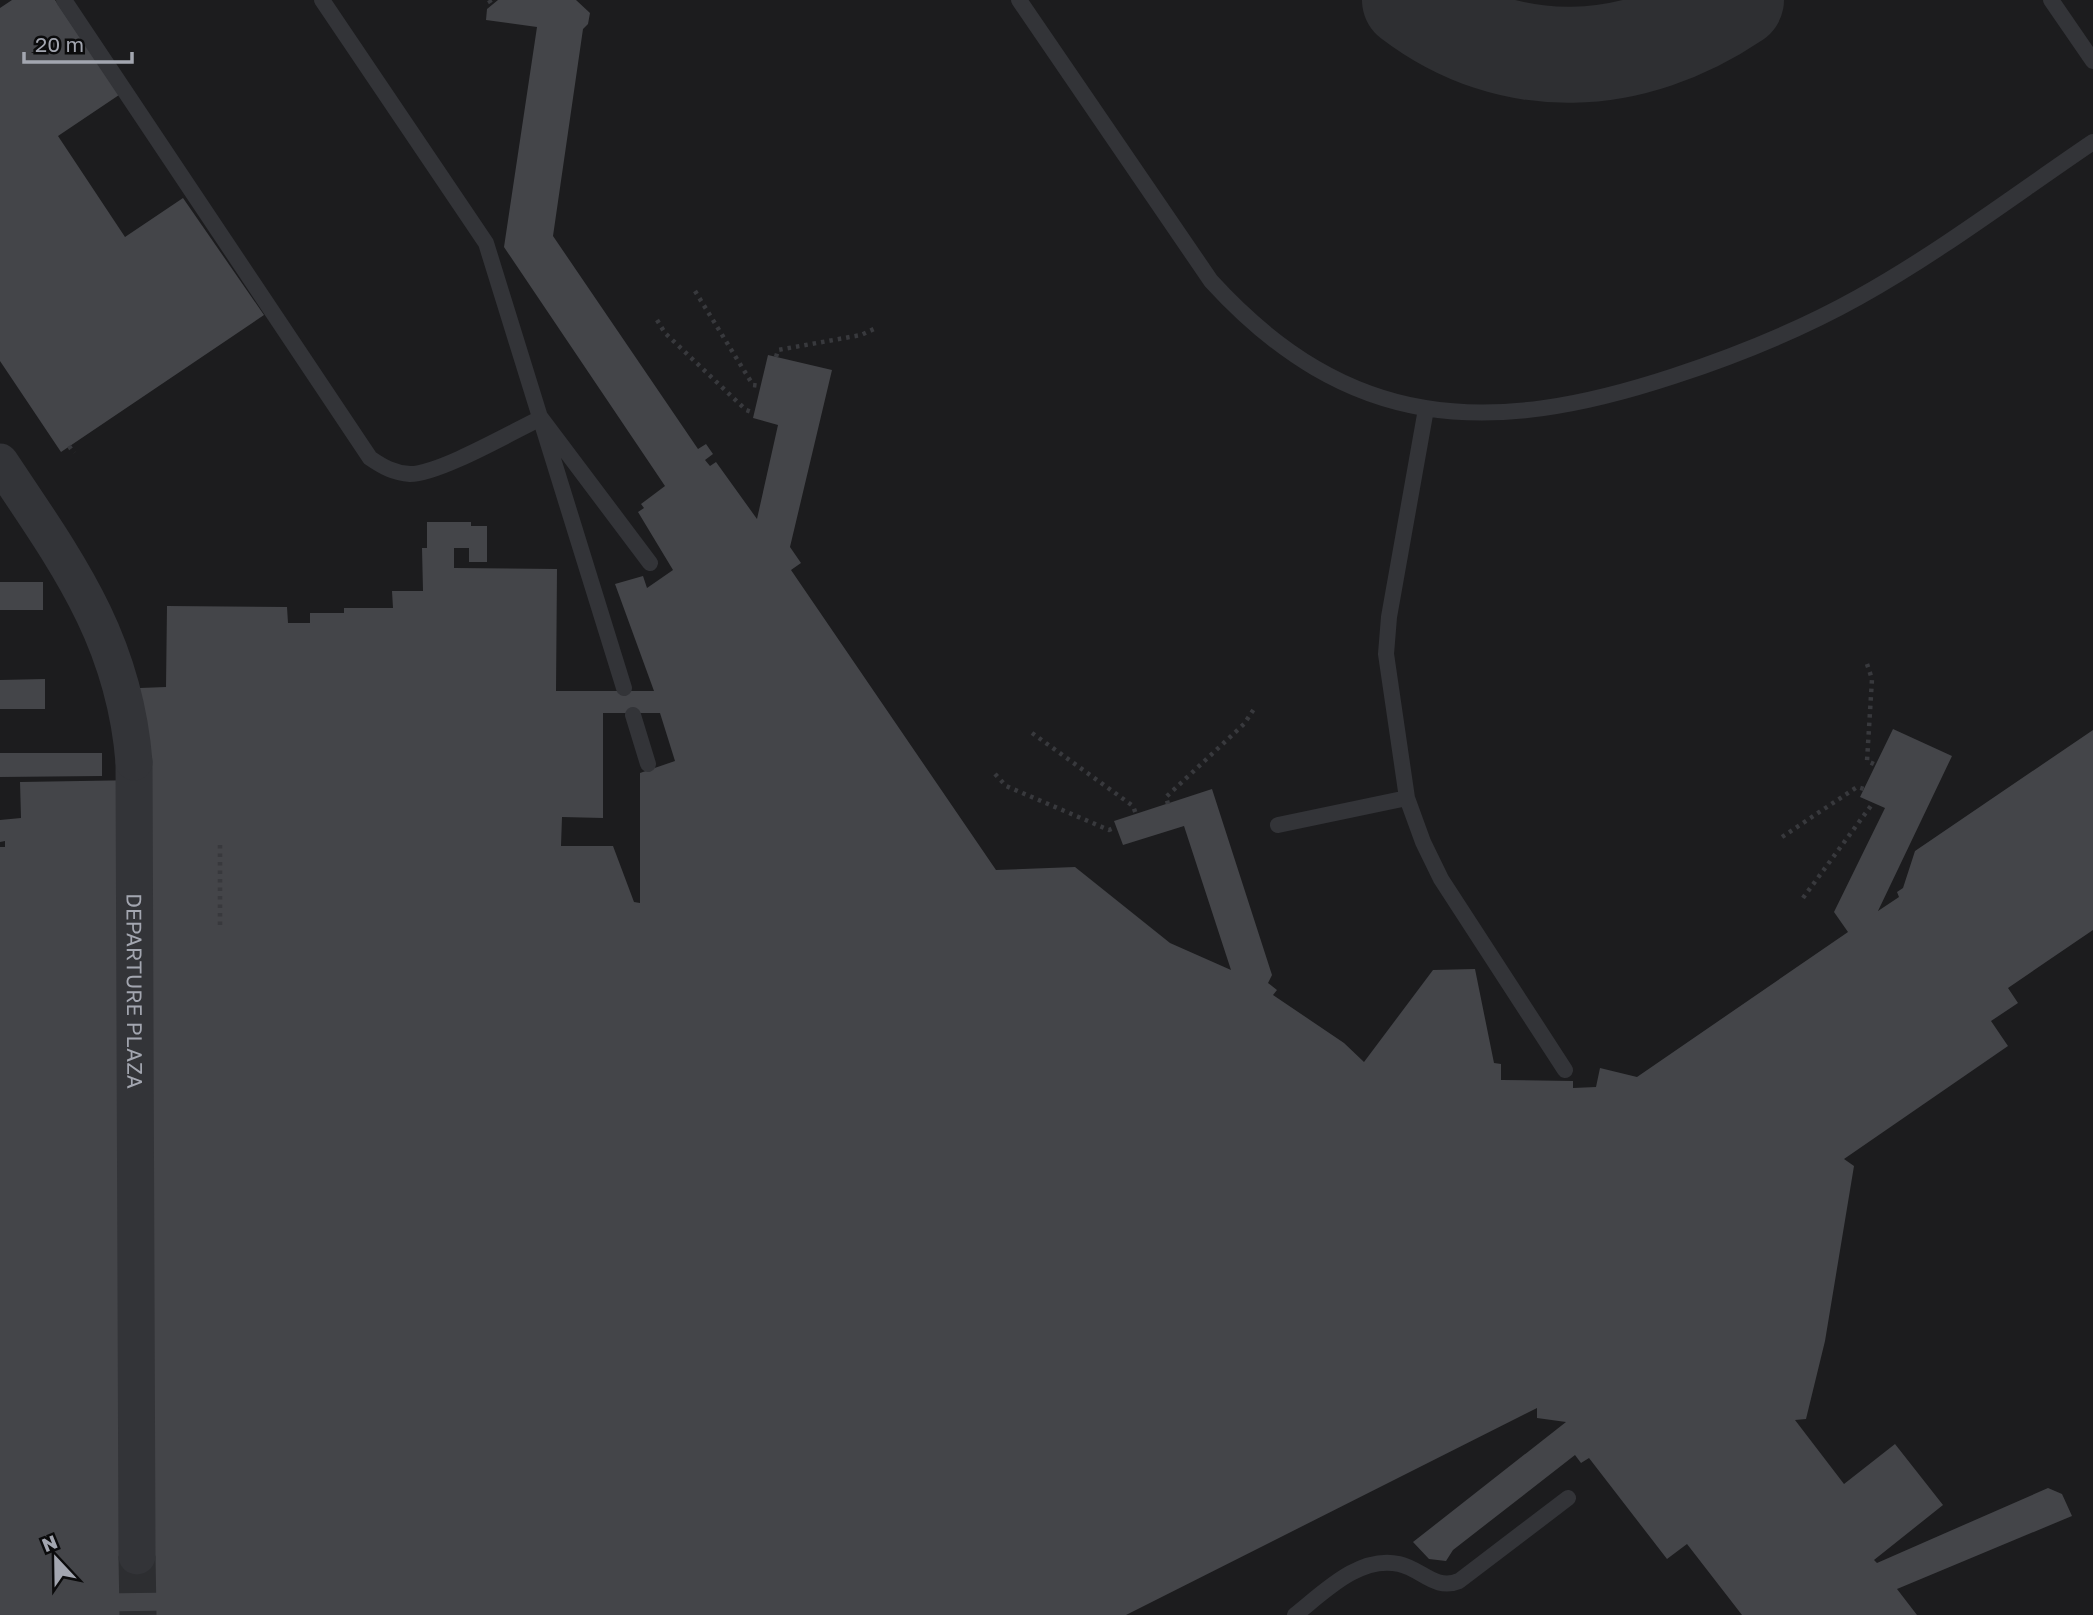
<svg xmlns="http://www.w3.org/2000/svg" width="2093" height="1615" viewBox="0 0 2093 1615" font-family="'Golos Text',sans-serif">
	<rect width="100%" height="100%" fill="#101011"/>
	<path fill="#1c1c1e" d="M0 0H2093V1615H0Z"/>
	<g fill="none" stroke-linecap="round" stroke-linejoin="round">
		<path stroke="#2e2f32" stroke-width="96" d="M1410 0C1511 77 1634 69 1736 0"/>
	</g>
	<path fill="#444549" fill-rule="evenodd" d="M12 0H55L119 95 58 136 125 237 183 198 264 315 61 452 0 361V8Z
		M498 0H576L590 13 588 24 583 29 553 236 698 449 706 444 713 454 705 460 710 466 716 462 757 519 778 425 753 418 768 355 832 370 790 547 801 563 791 570 996 870 1075 867 1170 943 1231 970 1184 826 1123 845 1114 821 1212 789 1272 975 1268 983 1277 990 1273 995 1344 1043 1364 1062 1433 970 1475 969 1494 1063 1501 1064V1080L1573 1081V1088L1596 1087 1600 1068 1637 1077 1848 932 1834 912 1885 808 1860 797 1893 729 1952 756 1878 911 1899 897 1897 892 1903 888 1915 851 2093 730V930L2008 988 2018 1003 1991 1021 2008 1046 1844 1159 1854 1166 1825 1341 1806 1419 1795 1420 1844 1484 1895 1444 1943 1505 1874 1560 1877 1563 2048 1488 2062 1494 2072 1516 1897 1589 1917 1615H1742L1687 1544 1667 1559 1589 1458 1581 1463 1575 1455 1453 1550 1446 1561 1429 1559 1413 1542 1566 1422 1537 1418V1408L1126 1615H0V847H5V841L0 842V820L21 818 20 782 141 780 140 688 166 687 167 606 287 607 288 623H310V613H344V608H393L392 591H423L422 548H427V522H471V526H487V562H469V548H454V568L557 569 556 691H654L615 584 643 576 647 588 673 570 638 512 644 508 641 504 665 486 504 247 537 27 486 20 487 9ZM603 713H660L675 761 640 773V903L634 902 613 846H561L562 817 603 818Z
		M0 582H43V610H0Z
		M45 679V709H0V680Z
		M0 753H102V776L0 777Z"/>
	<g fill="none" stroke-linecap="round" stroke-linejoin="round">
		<path stroke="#2d2e31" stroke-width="37" stroke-dasharray="37 18" stroke-linecap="butt" d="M137 1556 138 1615"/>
		<path stroke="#38393d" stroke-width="4.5" stroke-dasharray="3.5 5" stroke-linecap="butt" d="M489 0 492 5
			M695 291 753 385 761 386
			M657 320 665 333 746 410 754 413
			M776 357 778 350 861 335 876 328
			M69 446 74 453
			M1867 664 1872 679 1867 761 1876 765
			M1032 733 1133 806 1136 814
			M995 774 1006 786 1109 830 1116 827
			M1168 804 1166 797 1244 724 1254 709
			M1782 837 1857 787 1864 789
			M1803 898 1873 803
			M220 925V840"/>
		<path stroke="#333438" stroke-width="16" d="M64 0 370 458C383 467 394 473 410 474 439 474 512 432 541 418L650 563
			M322 0 486 243 624 688
			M1019 0 1211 281C1349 432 1489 437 1674 376 1738 355 1800 330 1859 297 1940 252 2016 194 2093 142
			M2051 0 2093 61
			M1426 409 1389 617 1386 654 1407 798 1423 842 1441 879 1565 1070
			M633 715 648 764
			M1278 825 1407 798
			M1295 1615C1323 1593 1359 1555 1399 1564 1422 1569 1435 1591 1459 1581L1568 1498"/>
		<path stroke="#333438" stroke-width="37" id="s1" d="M134 762 137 1556"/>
		<path stroke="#333438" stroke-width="37" d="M0 462C66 561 124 638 134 762"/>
	</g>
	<g text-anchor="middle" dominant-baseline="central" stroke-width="6" stroke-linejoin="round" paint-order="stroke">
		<g font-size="21" fill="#a3a6b0" stroke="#0b0b0c">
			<text stroke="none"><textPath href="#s1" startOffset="229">DEPARTURE PLAZA</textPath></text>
		</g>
	</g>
	<g transform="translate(56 1559) rotate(338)" stroke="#0b0b0c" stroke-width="5" paint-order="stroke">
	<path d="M0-5L12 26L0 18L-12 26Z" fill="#a3a6b0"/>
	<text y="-10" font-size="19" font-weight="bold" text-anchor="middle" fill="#a3a6b0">N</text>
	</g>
	<path d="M24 52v10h108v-10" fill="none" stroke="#a3a6b0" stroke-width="3.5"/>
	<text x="35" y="52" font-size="21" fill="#a3a6b0" stroke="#0b0b0c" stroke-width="5" paint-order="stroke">20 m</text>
</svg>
